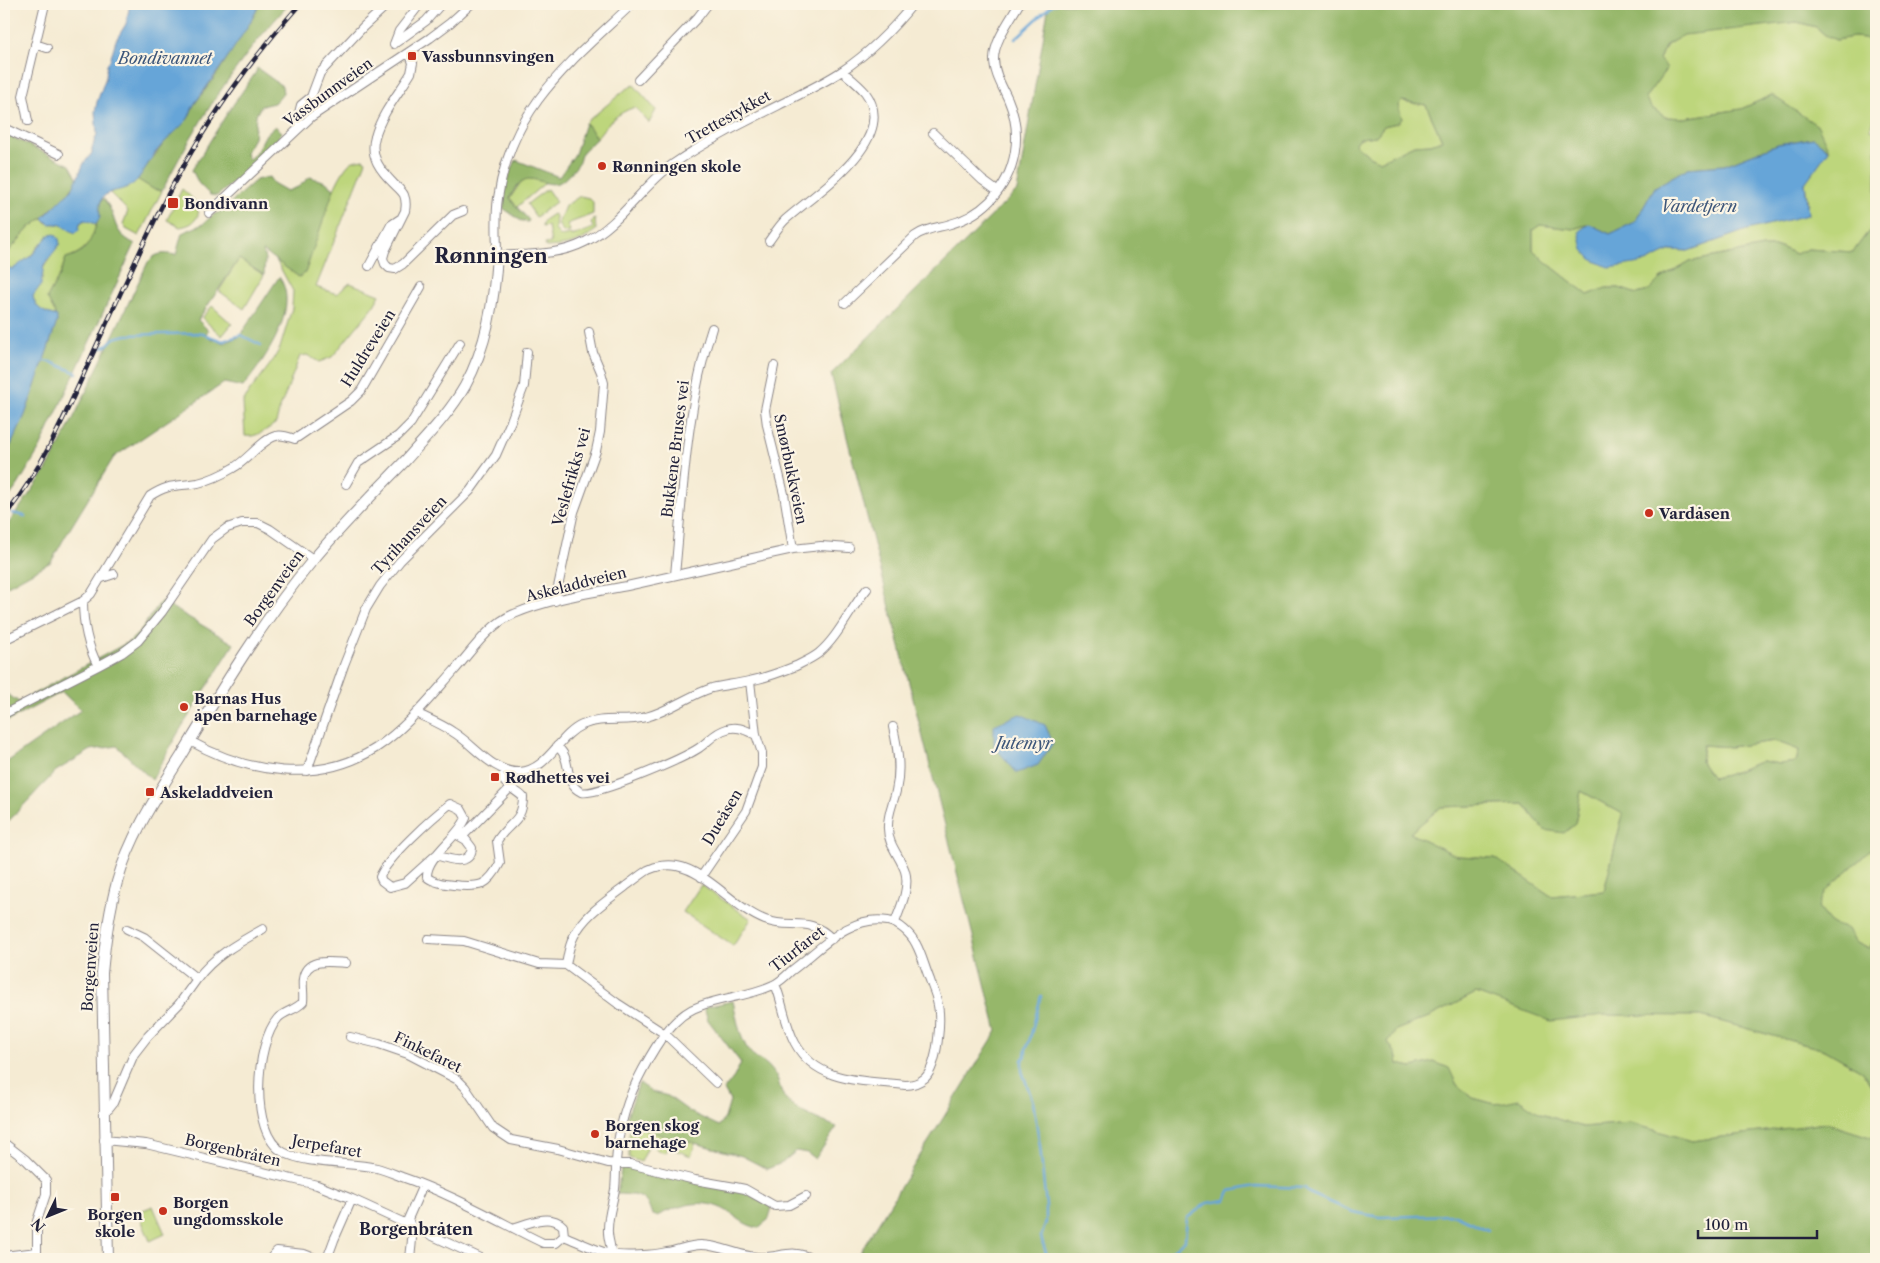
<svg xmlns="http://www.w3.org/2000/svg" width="1880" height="1263" viewBox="0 0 1880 1263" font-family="'Libre Caslon Text',serif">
	<rect width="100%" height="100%" fill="#fcf5e5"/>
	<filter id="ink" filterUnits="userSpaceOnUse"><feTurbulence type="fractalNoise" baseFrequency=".02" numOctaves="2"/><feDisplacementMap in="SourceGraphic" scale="10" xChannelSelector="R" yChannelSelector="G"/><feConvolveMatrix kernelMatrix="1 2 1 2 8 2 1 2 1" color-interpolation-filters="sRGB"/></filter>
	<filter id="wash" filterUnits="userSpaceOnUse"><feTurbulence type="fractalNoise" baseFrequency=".0096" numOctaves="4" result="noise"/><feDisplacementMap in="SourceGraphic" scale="20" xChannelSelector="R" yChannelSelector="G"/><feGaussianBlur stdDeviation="1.12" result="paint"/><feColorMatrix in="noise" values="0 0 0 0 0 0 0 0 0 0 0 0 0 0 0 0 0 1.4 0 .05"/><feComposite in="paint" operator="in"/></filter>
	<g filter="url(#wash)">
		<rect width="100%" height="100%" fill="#f5ebd3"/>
		<path fill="#bdd67b" stroke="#707c5b" d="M1797 22 1816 27 1825 35 1836 40 1854 37 1865 38 1871 44 1876 45V113L1871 129 1876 134V227L1868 232 1853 252 1808 249 1795 254 1781 247H1763L1689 262 1660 279 1648 291 1637 294 1619 288H1606L1588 295 1546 262 1533 250V230L1540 225 1573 229 1589 224 1646 262 1671 250 1688 251 1747 230 1808 204 1805 183 1829 150 1772 95 1741 109 1684 118 1665 117 1652 108 1645 98 1667 68 1659 59 1667 45 1684 34Z
			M634 85 656 110 649 123 635 107C617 113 607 123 596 139L592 131 585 123 625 90Z
			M1402 101 1426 105 1442 140 1431 144 1414 145 1380 161 1369 156 1355 144 1360 138 1376 136 1384 126 1397 123 1402 119 1398 105Z
			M363 159 366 161 316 287 337 294 350 283 380 295 373 307 332 357 319 362 307 355 300 356 280 408 276 423C268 429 256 438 245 436L243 402 249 392 272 362 280 348 292 308 293 291 276 260 299 277 305 273C314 247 331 183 349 164 353 160 358 160 363 159Z
			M528 178 546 182 517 207 510 198 521 182Z
			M137 179 153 189 162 191 139 236 126 229 123 224 128 211 109 192 132 185Z
			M182 189C191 197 205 208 195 220 191 225 185 226 180 227L167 220Z
			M547 189 556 202 536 217 527 204Z
			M580 196 589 198 593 202V214L567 224 570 231 563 232 558 224 565 206Z
			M553 214 556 216 555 229 560 236 571 234 572 236 593 228 591 222 595 219 596 230C591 233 587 237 583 239 571 246 559 246 546 247L545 244 551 243 548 226 542 227V225L544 220Z
			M43 218 47 223 64 225 69 230H79L80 223 85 220 96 224C94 242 83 253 66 258L60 275 47 298 57 316C48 314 31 308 33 295 34 290 40 282 43 277L42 270 52 255 41 243C33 254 25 262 13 269L4 267V257L29 228Z
			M239 259 264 275 244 309 219 291Z
			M212 306 232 324 222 336 202 318Z
			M1775 741 1799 750 1796 762 1779 764 1762 761 1727 775 1712 778 1701 762 1703 745 1730 747Z
			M1581 791 1623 814 1604 891 1551 896 1495 858 1457 856 1410 833 1441 807 1524 804 1544 830 1575 824Z
			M1876 845V937L1869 949 1855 942 1847 929 1832 924 1818 907 1825 891Z
			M701 885 751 919 733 946 683 912Z
			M1476 993 1551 1020 1604 1015 1701 1016 1825 1050 1862 1071 1876 1093V1139L1826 1123 1692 1141 1630 1123 1583 1127 1541 1114 1519 1100 1495 1104 1473 1098 1457 1085 1448 1068 1434 1062 1412 1067 1398 1064 1396 1054 1388 1042 1396 1030 1431 1016Z
			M632 1122 697 1139 691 1156 667 1147 665 1153 659 1151 650 1143 641 1162 629 1158V1136Z
			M153 1206 165 1234 150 1241 138 1212Z"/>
		<path fill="#96b76b" stroke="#5c6c53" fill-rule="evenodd" d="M260 4H289C275 20 260 36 247 54 214 97 186 143 162 191L153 189 137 179 167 139 188 119 194 105 217 74 252 19Z
			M1049 4H1876V45L1871 44 1865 38 1854 37 1836 40 1825 35 1816 27 1797 22 1684 35 1666 45 1659 59 1667 68 1645 98 1652 108 1665 117 1684 118 1741 109 1772 95 1818 126 1829 150 1813 138 1778 144 1725 165 1688 168 1655 187 1635 222 1610 234 1589 224 1573 229 1540 225 1533 230V250L1546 262 1588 295 1606 288H1619L1637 294 1648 291 1660 279 1689 262 1763 247H1781L1795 254 1808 249 1853 252 1868 232 1876 227V845L1825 891 1818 907 1832 924 1848 929 1855 942 1869 949 1876 937V1093L1862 1071 1825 1050 1701 1016 1604 1015 1551 1021 1476 993 1431 1016 1396 1030 1388 1042 1396 1054 1398 1064 1412 1067 1434 1062 1449 1068 1457 1085 1473 1098 1495 1104 1519 1099 1541 1114 1583 1127 1630 1123 1692 1141 1826 1123 1876 1139V1259H856L997 1031 831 374 1017 191ZM1402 101 1426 105 1442 140 1431 144 1414 145 1380 161 1369 156 1355 144 1360 138 1376 136 1384 126 1397 123 1402 119 1398 105ZM1775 741 1799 750 1796 762 1779 764 1762 761 1727 775 1712 778 1701 762 1703 745 1730 747ZM1581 791 1623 814 1604 891 1551 896 1495 858 1457 856 1410 833 1441 807 1524 804 1544 830 1564 833 1575 824Z
			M257 68 282 86 283 93 274 103 261 106 256 115 254 138 246 152 247 157 249 159 256 153 266 134 275 126 282 132C269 157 239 177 217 196L210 195 199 184 192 170 228 112 256 72Z
			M585 123 592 131 596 139C591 144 586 148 582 153 580 156 580 161 578 164 575 169 567 177 562 181 543 193 527 160 510 198L514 204 529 220 528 222 521 221 503 208 507 180 516 160 559 177 575 154Z
			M4 133 70 165 78 179 67 195 48 212 43 218 29 228 4 257Z
			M269 177 273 183 287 191 298 187 310 177 326 182 334 189 305 273 299 277 263 251 265 259 264 275 239 259 198 320 208 330 206 334 210 338 224 343 239 337 279 277C302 308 263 362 243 387L224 383 114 457 65 537 51 562 4 588V530L47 469 75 415 148 262C157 252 163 253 176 255L182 233 203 224 214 214 220 212 256 180Z
			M103 198C120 218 108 230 135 244L40 448 18 485 4 504V460L25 415 57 322 54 311 47 298 60 275 66 258C92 251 90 237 100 217L98 206Z
			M161 601 234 644 178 733 152 780 117 746 91 750 56 771 4 826V764L81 710 62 692 4 723V692L19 702 130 641 140 631Z
			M733 1001C737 1017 739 1039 750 1052 756 1059 765 1061 771 1069 779 1078 779 1088 784 1097 793 1111 822 1121 837 1127L815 1159 807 1153 796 1151 782 1163 767 1169 742 1156 691 1142 669 1138 625 1122 639 1083 653 1092 668 1096 690 1112 719 1126 725 1118 730 1101 724 1090 734 1077 741 1063 708 1020 704 1007Z
			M626 1166 741 1190 772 1207 769 1219 758 1228C742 1224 740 1219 727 1211 703 1197 680 1205 657 1216L652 1215C646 1194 637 1195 617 1194L621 1170Z"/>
		<path fill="#66a5d8" stroke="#44648a" d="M130 4H260C242 39 218 71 195 103 191 108 191 115 187 120 176 132 164 141 155 153 149 162 144 171 138 179 122 199 96 181 100 217L96 224 85 220 80 223 79 230 75 233C63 227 64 223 49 224L43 218 73 188 84 163 92 153V148L97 134 95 112 97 102 106 77 107 65 110 60 116 40 126 24Z
			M1814 138 1829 150 1805 183 1808 215 1747 230 1688 251 1671 250 1646 262 1610 268 1591 259 1583 250 1579 231 1589 224 1610 234 1635 222 1655 187 1688 168 1725 165 1778 144Z
			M55 234 59 239 60 244 44 265 41 285 33 296C35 309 45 313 57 316V322L25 415 4 460V267L13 269 32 255 49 235Z
			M1020 714 1045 725 1053 743 1038 765 1017 773 994 746V725Z"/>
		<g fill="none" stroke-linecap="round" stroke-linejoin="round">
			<path stroke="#66a5d8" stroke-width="2.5" d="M1015 39 1053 4H1056
				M101 348 106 346 114 338 126 335 200 333 223 341 241 335 261 345
				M44 361 51 362 77 373
				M12 513 25 516
				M1041 996 1029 1042 1026 1049 1025 1056 1022 1060V1071L1033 1102 1040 1146 1046 1206V1222L1041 1237 1048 1259
				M1162 1259 1185 1240 1187 1218 1207 1203 1226 1200 1230 1191 1256 1186 1305 1188 1309 1193 1353 1212 1380 1217 1455 1215 1488 1230"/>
		</g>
	</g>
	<g filter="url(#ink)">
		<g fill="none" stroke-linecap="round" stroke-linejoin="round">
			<defs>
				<path id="minor" d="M632 4C570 63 511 107 498 198 495 217 497 237 497 256 527 254 558 256 585 242 621 224 641 187 673 164 708 140 747 121 785 102 804 92 824 83 842 71 869 53 893 29 913 4
					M35 44 47 48
					M394 44 426 21 441 4
					M394 44 399 31 420 4
					M409 52 413 63 411 73C399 93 381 114 375 137 369 157 381 171 394 184 397 187 402 191 404 195 406 200 406 206 405 211L385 251 383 258 385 264 389 268 395 269 403 264 453 215 463 211
					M638 80 698 17 708 4
					M28 121 23 96 45 4
					M4 128 59 154
					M299 128 298 117 301 105 311 97 320 73 363 27 388 4
					M933 133 982 180 997 191
					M209 213 311 117 430 38 450 23 471 4
					M769 241C774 234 779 226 785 220 815 193 901 140 865 92 858 84 850 78 842 71
					M369 266 391 225 400 219
					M845 303 915 236C925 229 935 228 947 225 963 221 978 213 990 201 1017 173 1023 134 1008 99 1002 86 994 73 994 59 994 41 1010 20 1019 4
					M774 366 765 410 767 425 784 494 793 549
					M346 484 358 463 398 436 411 423 460 343
					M675 575C683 492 686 408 712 328
					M102 578 114 574
					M83 601C83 625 87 645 98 666
					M555 601 574 512 596 451 600 432 604 383 601 372 593 353 589 332
					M4 640 83 601 91 594 150 496C170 483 177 487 198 483 210 480 223 474 233 468 247 461 262 439 276 436 282 434 289 437 295 439L351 401 361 391 421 287
					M416 713C428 719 442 724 453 732 475 745 492 773 520 772 548 770 559 735 582 725 603 716 625 723 646 717 670 711 689 695 712 688 724 685 737 684 749 681 766 678 781 672 796 666 804 662 813 658 819 653 839 636 850 609 867 589
					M4 714 98 666 122 653 138 641 162 612 212 539 227 528 242 523H258L270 529 313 559
					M893 727C898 749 901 770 896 791 893 804 887 815 888 829 888 845 900 856 905 871 910 887 901 907 895 922
					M190 741C247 773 318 785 376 748 406 728 430 698 454 671 471 652 489 624 514 614 549 599 589 593 627 586 682 574 738 561 793 549L821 546 849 548
					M557 746C560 749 563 752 564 755 570 767 566 785 581 792 595 797 684 758 699 748 708 742 715 732 727 729 737 725 747 731 756 735
					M307 771 344 665 366 609 380 586 400 561 470 491 496 455 511 421 524 386 527 352
					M462 837 511 787
					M436 855 405 883 390 887 382 881 380 877C386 859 434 816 450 804L461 809 466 818C458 838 426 856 427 877 435 885 471 888 482 884 490 880 496 871 500 863L497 841C508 822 523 823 523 797 516 790 505 786 501 777
					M436 855C448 859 470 867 472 848L466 840 459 836
					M701 877 746 811 762 767V753L756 735 750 681
					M127 929 144 937 197 979C214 956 238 943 263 929
					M428 939 464 941 539 964 566 965 617 1003 665 1034 716 1083
					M346 963C331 962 306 957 303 979 302 986 304 994 303 1002 296 1010 285 1011 278 1018 255 1044 249 1133 283 1152 306 1165 351 1162 377 1168 385 1170 394 1174 402 1177 449 1193 498 1221 543 1243H556L564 1236C579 1242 595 1250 610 1254 623 1257 655 1255 667 1252 679 1250 689 1245 701 1245 720 1245 738 1256 757 1257 778 1259 792 1247 812 1259
					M566 965C568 955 569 945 574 936 585 914 607 901 626 886 633 881 640 875 648 870 656 866 668 864 677 866 708 872 734 908 765 920 791 930 809 915 832 939
					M350 1037 379 1044 408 1054 458 1080 465 1087 493 1128 511 1140 558 1149 608 1163 630 1164 695 1180 735 1187 745 1189 775 1206 789 1205 806 1196
					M104 1111 109 1108 113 1103 134 1054 148 1036 179 1004 197 979
					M104 1140 146 1144 317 1185 352 1199 483 1259
					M4 1143 26 1160 46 1180V1194L37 1221V1259
					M513 1228C529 1223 550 1213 563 1226L564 1236
					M4 1256 37 1252
					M270 1259 277 1251 304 1254 317 1259
					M327 1259 334 1240 352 1199
					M410 1259C411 1245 415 1232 408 1219L423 1185
					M611 1259C613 1249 607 1239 608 1229 608 1215 613 1202 615 1189 616 1180 616 1171 616 1162 618 1129 627 1098 643 1069 656 1045 673 1015 700 1006 724 997 750 996 773 985 780 982 786 976 791 971 820 950 849 914 888 921 899 923 911 934 916 944 922 955 925 968 930 980 932 987 936 994 937 1001 942 1018 938 1065 925 1078 919 1083 912 1085 905 1085 864 1080 817 1084 795 1043 785 1025 783 1003 775 984"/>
				<path id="tertiary" d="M108 1259 102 973C105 942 109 912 117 882 130 836 157 795 182 755 222 688 263 620 313 560 342 525 374 493 405 461 426 437 449 414 465 386 487 346 494 301 497 256"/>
			</defs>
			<use href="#minor" stroke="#8c8687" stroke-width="10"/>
			<use href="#tertiary" stroke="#8c8687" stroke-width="12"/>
			<use href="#minor" stroke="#fff" stroke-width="8"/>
			<use href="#tertiary" stroke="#fff" stroke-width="10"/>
			<defs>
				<path id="rail" d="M4 517C49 461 75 391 105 327 125 284 144 241 165 200 201 129 248 63 300 4"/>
			</defs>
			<use href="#rail" stroke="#22223b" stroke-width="4.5"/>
			<use href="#rail" stroke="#fcf5e5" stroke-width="2.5" stroke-dasharray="8" stroke-linecap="butt"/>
		</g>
	</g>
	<g fill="#c8321e" stroke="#fcf5e5" stroke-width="2">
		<rect x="407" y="51" width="10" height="10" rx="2.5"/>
		<circle cx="602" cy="166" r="5"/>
		<rect x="167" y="197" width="12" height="12" rx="2.5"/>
		<circle cx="1649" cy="513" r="5"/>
		<circle cx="184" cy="707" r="5"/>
		<rect x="490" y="772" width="10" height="10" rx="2.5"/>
		<rect x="145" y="787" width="10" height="10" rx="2.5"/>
		<circle cx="595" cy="1134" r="5"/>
		<rect x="110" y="1192" width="10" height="10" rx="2.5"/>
		<circle cx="163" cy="1211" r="5"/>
	</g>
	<g text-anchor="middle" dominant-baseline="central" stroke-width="4.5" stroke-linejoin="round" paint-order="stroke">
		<g font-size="15" font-weight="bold" fill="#22223b" stroke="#fcf5e5" text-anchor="start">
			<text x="422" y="56">Vassbunnsvingen</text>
			<text x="612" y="166">Rønningen skole</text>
			<text x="184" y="203">Bondivann</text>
			<text x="1659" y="513">Vardåsen</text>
			<text x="194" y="698">Barnas Hus<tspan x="194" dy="17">åpen barnehage</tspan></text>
			<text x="505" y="777">Rødhettes vei</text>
			<text x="160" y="792">Askeladdveien</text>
			<text x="605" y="1125">Borgen skog<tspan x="605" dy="17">barnehage</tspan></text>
			<text x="173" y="1202">Borgen<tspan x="173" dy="17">ungdomsskole</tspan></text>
			<text x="115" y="1214" text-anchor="middle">Borgen<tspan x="115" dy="17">skole</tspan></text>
		</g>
		<g font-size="15" fill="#22223b" stroke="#fcf5e5">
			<text transform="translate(328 92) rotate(-36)">Vassbunnveien</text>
			<text transform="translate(728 117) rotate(-29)">Trettestykket</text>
			<text transform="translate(368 348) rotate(-58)">Huldreveien</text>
			<text transform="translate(675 449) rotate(-83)">Bukkene Bruses vei</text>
			<text transform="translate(791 469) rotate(78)">Smørbukkveien</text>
			<text transform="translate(571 477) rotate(-74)">Veslefrikks vei</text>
			<text transform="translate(409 535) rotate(-47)">Tyrihansveien</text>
			<text transform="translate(576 584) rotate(-14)">Askeladdveien</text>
			<text transform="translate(274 588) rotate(-54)">Borgenveien</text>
			<text transform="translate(722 817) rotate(-59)">Dueåsen</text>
			<text transform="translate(797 949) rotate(-38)">Tiurfaret</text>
			<text transform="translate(90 967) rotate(-86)">Borgenveien</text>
			<text transform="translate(428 1052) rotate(26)">Finkefaret</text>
			<text transform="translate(327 1146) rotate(10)">Jerpefaret</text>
			<text transform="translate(233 1150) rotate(13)">Borgenbråten</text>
		</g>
		<g font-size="16" font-style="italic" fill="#3d567a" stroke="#fcf5e5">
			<text x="165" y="58">Bondivannet</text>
			<text x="1699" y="206">Vardetjern</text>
			<text x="1024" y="743">Jutemyr</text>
		</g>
		<g font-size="16" font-weight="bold" fill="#22223b" stroke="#fcf5e5">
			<text x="416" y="1229">Borgenbråten</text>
		</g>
		<g font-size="20" font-weight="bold" fill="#22223b" stroke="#fcf5e5">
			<text x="491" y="256">Rønningen</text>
		</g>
	</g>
	<rect width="1880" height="1263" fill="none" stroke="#fcf5e5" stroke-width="20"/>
	<g transform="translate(48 1216) rotate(227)" stroke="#fcf5e5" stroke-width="4" paint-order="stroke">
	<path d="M0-4L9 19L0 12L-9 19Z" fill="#22223b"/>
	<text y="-8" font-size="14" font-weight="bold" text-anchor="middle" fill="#22223b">N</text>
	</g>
	<path d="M1698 1230v8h119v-8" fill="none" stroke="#22223b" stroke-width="2.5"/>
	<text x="1705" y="1230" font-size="15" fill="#22223b" stroke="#fcf5e5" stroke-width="4" paint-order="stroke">100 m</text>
</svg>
